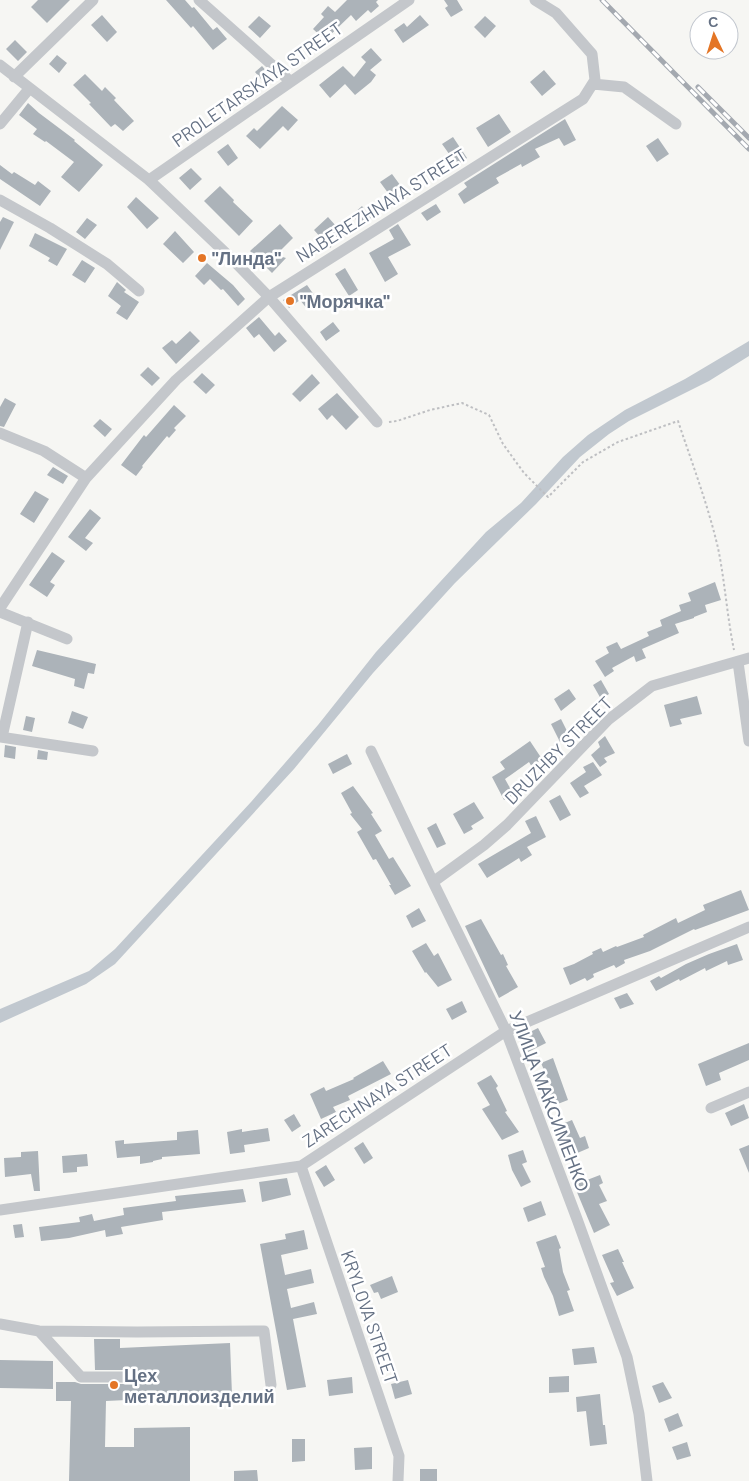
<svg xmlns="http://www.w3.org/2000/svg" width="749" height="1481" viewBox="0 0 749 1481" font-family="Barlow,sans-serif">
	<rect width="100%" height="100%" fill="#f6f6f3"/>
	<path fill="#c1c8cf" d="M749 341V356L709 381 629 421 609 434 580 457 536 504 455 583 373 673 294 769 115 964 86 984 0 1023V1009L89 971 115 949 251 802 318 725 376 652 440 582 486 532 521 503 563 457 588 435 625 410 685 379Z"/>
	<path fill="#acb3b9" d="M38 0H70L47 23 31 7Z
		M166 0H185L192 8 194 7 213 30 217 27 227 39 213 50 193 26 191 28Z
		M347 0H378L376 2 379 6 371 13 368 10 356 21 351 15 325 40 313 29 324 17 321 14 328 6 335 12Z
		M444 0H457L463 10 451 17 445 8 448 6Z
		M102 15 117 32 107 42 91 25Z
		M420 15 429 25 403 43 394 30 404 23 407 27Z
		M259 16 271 26 260 38 248 27Z
		M485 16 496 26 485 38 474 27Z
		M15 40 27 52 18 61 6 49Z
		M371 48 382 60 370 70 376 75 371 82 355 95 345 84 330 98 319 85 343 66 354 77 366 62 361 57Z
		M57 55 67 63 59 73 49 64Z
		M262 66 273 79 266 85 255 72Z
		M544 70 556 84 542 96 530 82Z
		M85 74 102 91 105 87 116 98 114 100 134 121 123 131 115 124 111 127 89 104 91 103 73 85Z
		M28 103 39 113 75 140 74 141 103 165 79 192 61 177 74 162 46 141 45 142 33 134 37 129 19 115Z
		M282 106 298 120 288 131 283 126 260 149 246 136 254 128 257 131Z
		M499 114 511 132 488 147 476 128Z
		M565 119 576 140 564 146 559 138 535 149 540 157 522 167 521 164 496 178 499 183 464 204 458 194 467 187 464 183Z
		M453 137 467 158 457 165 442 144Z
		M658 138 669 154 657 162 646 146Z
		M228 144 238 158 228 166 217 152Z
		M0 165 12 174 14 172 35 185 38 181 51 191 40 206 0 179Z
		M191 168 202 179 190 190 179 178Z
		M392 174 406 193 394 201 380 182Z
		M220 186 234 200 233 202 253 221 239 236 204 201Z
		M136 197 159 218 147 229 127 207Z
		M436 204 441 212 427 221 421 213Z
		M362 206 371 218 361 226 352 215Z
		M3 217 14 222 0 250V222Z
		M328 217 344 235 330 248 314 230Z
		M87 218 97 225 85 239 76 232Z
		M280 224 293 238 276 255 286 258 272 273 250 251Z
		M398 224 411 245 388 257 398 274 385 282 369 253 394 239 389 230Z
		M175 231 194 252 183 263 163 244Z
		M35 233 67 249 57 266 48 261 50 258 29 246Z
		M82 260 95 268 85 283 72 275Z
		M207 263 233 285 245 299 238 306 223 289 221 290 210 279 204 285 195 276Z
		M345 268 358 290 349 296 335 274Z
		M117 282 126 290 124 292 139 302 127 320 116 313 121 306 108 296Z
		M307 285 319 302 308 310 300 300 289 308 283 300Z
		M259 317 275 336 279 332 287 341 274 352 259 334 254 338 246 328Z
		M333 322 340 331 326 341 320 332Z
		M190 331 200 341 176 364 162 348 172 340 176 344Z
		M148 367 160 378 152 386 140 375Z
		M202 373 215 385 206 394 193 382Z
		M312 374 320 383 300 402 292 394Z
		M337 393 359 417 346 430 332 415 327 420 318 409Z
		M5 398 16 404 4 427 0 426V407Z
		M174 405 186 416 174 428 176 430 169 438 167 436 142 466 143 467 136 476 121 465 144 435 146 437Z
		M100 419 112 429 105 437 93 426Z
		M53 467 68 476 63 484 47 475Z
		M35 491 49 499 34 523 20 514Z
		M90 509 101 518 85 538 93 543 86 551 68 537Z
		M52 552 65 561 50 582 55 585 47 597 29 585Z
		M715 582 721 600 705 605 707 612 694 617V618L675 624 679 633 642 649 646 658 636 662 634 656 612 668 614 671 605 677 595 661 609 653 606 647 617 642 621 649 649 636 647 632 662 626 660 620 681 611 679 605 691 601 688 593Z
		M37 650 96 664 94 674 88 673 84 689 74 686 75 679 32 666Z
		M601 680 609 694 601 699 593 685Z
		M569 689 576 699 561 711 554 699Z
		M697 696 702 714 680 719 682 724 670 727 664 705Z
		M72 711 88 717 83 729 68 723Z
		M26 716 35 718 32 732 23 730Z
		M561 719 570 737 560 742 551 724Z
		M605 736 615 753 604 758 607 762 600 767 591 755 600 747 598 742Z
		M530 741 542 759 532 767 529 762 505 779 514 795 504 800 492 777 505 769 500 762Z
		M5 745 16 747 15 759 4 757Z
		M38 750 48 752 47 760 37 759Z
		M347 754 352 764 333 774 328 764Z
		M593 762 602 775 584 786 589 793 580 798 570 783 586 772 583 767Z
		M353 786 373 813 371 814 382 831 375 835 389 859 393 857 411 886 395 895 389 885H391L376 859 373 860 357 832 362 829 350 814 352 813 341 793Z
		M560 795 571 815 560 821 549 801Z
		M474 802 484 818 471 826 473 829 464 834 453 814Z
		M536 816 546 837 527 847 532 855 521 862 519 858 487 878 478 864 531 833 525 821Z
		M436 823 446 844 437 848 427 828Z
		M741 890 749 910 695 930 694 929 650 951 624 960 625 963 616 968 614 965 593 974 594 977 587 981 585 978 570 985 563 968 574 964 593 954 592 952 601 948 603 952 616 946 617 947 644 937 643 935 676 918 678 923 705 910 703 905Z
		M419 908 426 921 412 928 406 916Z
		M481 919 501 955 503 954 508 965 506 966 518 987 499 998 465 926Z
		M426 943 434 956 438 953 452 980 438 987 426 972 425 973 412 951Z
		M737 944 743 960 728 965 727 961 706 971 705 968 680 981 679 979 656 991 650 981 659 976 661 978 686 964 709 954Z
		M627 993 634 1004 620 1009 614 998Z
		M462 1001 467 1012 452 1020 446 1009Z
		M538 1028 546 1043 528 1052 520 1037Z
		M749 1043V1060L719 1073 721 1080 706 1086 698 1064Z
		M553 1058 568 1100 550 1107 544 1095 553 1091 541 1063Z
		M383 1061 391 1074 348 1096 350 1100 333 1107 336 1112 321 1119 310 1094 324 1087 326 1091 354 1079 353 1078Z
		M491 1075 498 1086 496 1088 507 1111 505 1112 519 1132 502 1140 482 1109 490 1105 477 1083Z
		M744 1104 749 1118 731 1126 725 1113Z
		M294 1114 301 1126 292 1132 284 1120Z
		M572 1120 580 1138 585 1136 589 1148 568 1157 555 1127Z
		M268 1128 270 1141 244 1145 245 1152 230 1154 227 1132 242 1129V1132Z
		M198 1130 200 1154 162 1157V1159L153 1161V1162L140 1164V1156L117 1158 115 1141 124 1140V1144L177 1140V1132Z
		M363 1142 373 1158 364 1164 354 1148Z
		M749 1145V1173L739 1149Z
		M523 1150 527 1162 522 1164 531 1182 521 1187 512 1170 508 1155Z
		M38 1151 40 1191H34L31 1174 5 1177 4 1158 21 1157V1152Z
		M87 1154 88 1166 77 1167V1172L63 1173 62 1156Z
		M326 1165 335 1180 324 1187 315 1172Z
		M600 1175 603 1183 599 1185 607 1201 599 1204 610 1225 594 1233 574 1185Z
		M287 1178 291 1195 262 1202 259 1182Z
		M243 1189 246 1202 162 1212 163 1220 121 1227 123 1234 106 1237 105 1230 69 1238 41 1241 39 1227 80 1222 79 1217 92 1214 94 1221 124 1215 123 1208 176 1201 175 1196Z
		M541 1201 546 1215 528 1222 523 1208Z
		M22 1224 24 1237 15 1238 13 1225Z
		M304 1230 308 1249 281 1255 285 1275 311 1269 314 1283 287 1289 291 1308 314 1302 317 1314 293 1319 306 1387 287 1390 260 1244 286 1239 285 1234Z
		M556 1235 561 1248 559 1249 563 1272 570 1290 567 1291 574 1311 559 1316 553 1296 544 1277 541 1268 545 1267 536 1242Z
		M618 1249 624 1262H622L634 1288 617 1296 610 1283 614 1282 602 1255Z
		M392 1276 398 1292 381 1299 378 1292 374 1293 370 1285Z
		M94 1339H120V1348L230 1343 232 1395 106 1401 105 1447H134V1428L190 1427V1481H69L71 1401H56V1382H75L81 1384H128L132 1383 135 1377 134 1373 128 1370H95Z
		M594 1347 597 1363 574 1365 572 1349Z
		M0 1360 53 1361V1389L0 1388Z
		M569 1376V1392L549 1393V1377Z
		M352 1377 353 1393 329 1396 327 1380Z
		M408 1380 412 1394 395 1399 391 1384Z
		M663 1382 672 1398 659 1403 652 1386Z
		M600 1394 603 1425H605L607 1444 590 1446 586 1411 577 1412 576 1397Z
		M678 1413 683 1426 669 1432 664 1419Z
		M292 1439H305V1461L292 1462Z
		M687 1442 691 1456 677 1460 672 1447Z
		M372 1447V1469L355 1470 354 1448Z
		M420 1469H437V1481H420Z
		M257 1470 258 1481H234V1471Z"/>
	<g fill="none" stroke-linecap="round" stroke-linejoin="round">
		<path stroke="#bebfc2" stroke-width="2" stroke-dasharray="2.5 2.5" stroke-linecap="butt" d="M389 422 397 421 430 410 462 403 489 415 503 444 524 473 548 497 583 462 618 442 678 421C692 463 708 505 718 548 725 582 727 616 734 650"/>
		<path stroke="#c4c7cb" stroke-width="11" d="M199 0 290 81
			M0 65 149 180 234 261 269 297 377 422
			M14 77 93 0
			M593 84 624 87 676 124
			M0 124 29 89
			M149 180 409 0
			M0 200 50 228 107 264 139 291
			M0 433 44 451 86 478
			M0 608 86 478 176 380 269 297 583 99 595 80 592 54 556 13 535 0
			M0 612 67 639
			M738 662 749 741
			M0 737 93 751
			M2 737 28 622
			M371 751 433 882 506 1031 577 1219 627 1357 639 1414 647 1481
			M433 882 484 845 507 825 608 720 652 686 749 658
			M711 1108 749 1092
			M301 1166 399 1456 398 1481
			M0 1210 301 1166 506 1031 749 927
			M0 1324 39 1331 137 1332 264 1331 271 1385
			M39 1331 81 1377H128"/>
		<defs>
			<path id="rail" d="M602 0 749 149
				M698 87 749 138"/>
		</defs>
		<use href="#rail" stroke="#a4a9b0" stroke-width="5"/>
		<use href="#rail" stroke="#fff" stroke-width="3" stroke-dasharray="9" stroke-linecap="butt"/>
	</g>
	<g fill="#e47525" stroke="#fff" stroke-width="2">
		<circle cx="202" cy="258" r="5"/>
		<circle cx="290" cy="301" r="5"/>
		<circle cx="114" cy="1385" r="5"/>
	</g>
	<g text-anchor="middle" dominant-baseline="central" stroke-width="5" stroke-linejoin="round" paint-order="stroke">
		<g font-size="18" fill="#657184" stroke="#fff">
			<text transform="translate(257 84) rotate(-35)">PROLETARSKAYA STREET</text>
			<text transform="translate(381 205) rotate(-32)">NABEREZHNAYA STREET</text>
			<text transform="translate(558 750) rotate(-45)">DRUZHBY STREET</text>
			<text transform="translate(377 1095) rotate(-33)">ZARECHNAYA STREET</text>
			<text transform="translate(550 1101) rotate(69)">УЛИЦА МАКСИМЕНКО</text>
			<text transform="translate(370 1317) rotate(71)">KRYLOVA STREET</text>
		</g>
		<g font-size="18" font-weight="bold" fill="#657184" stroke="#fff" text-anchor="start">
			<text x="212" y="258">"Линда"</text>
			<text x="300" y="301">"Морячка"</text>
			<text x="124" y="1375">Цех<tspan x="124" dy="21">металлоизделий</tspan></text>
		</g>
	</g>
	<g transform="translate(714 35) rotate(356)"><circle r="24" fill="#ffffff" stroke="#c1c6ce"/>
	<path d="M0-4L9 19L0 12L-9 19Z" fill="#e47525"/>
	<text y="-8" font-size="14" font-weight="bold" text-anchor="middle" fill="#657184">С</text>
	</g>
</svg>
